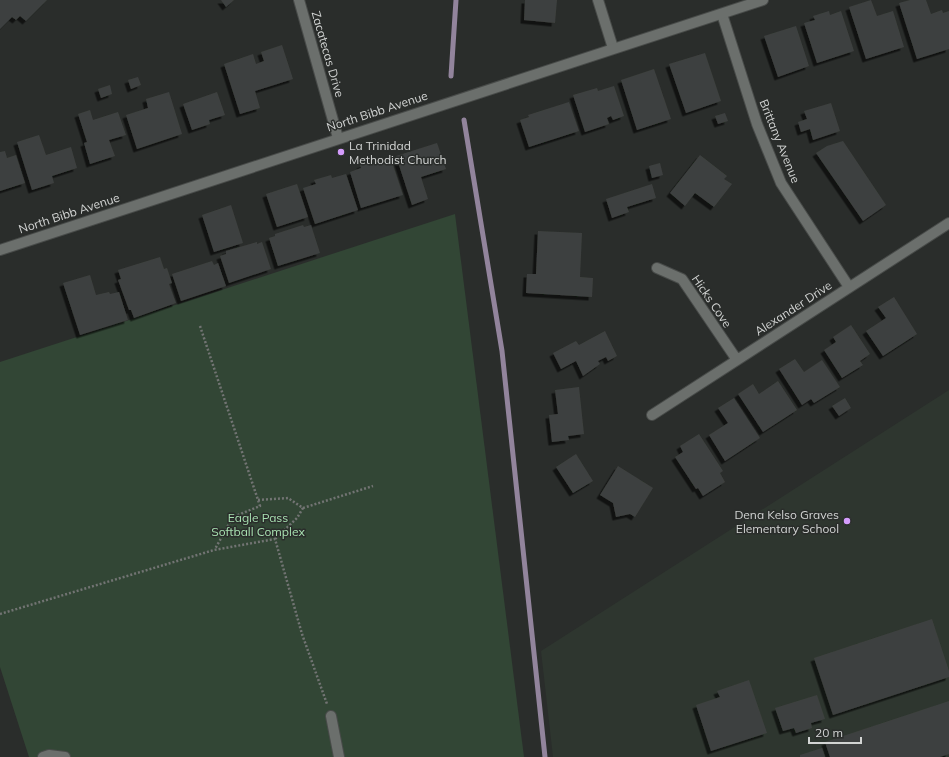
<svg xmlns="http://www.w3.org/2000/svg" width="949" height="757" viewBox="0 0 949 757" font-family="Mulish,sans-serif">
	<defs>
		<filter id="shadow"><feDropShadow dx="-3.5" dy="3.5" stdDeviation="0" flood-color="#0009"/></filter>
	</defs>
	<rect width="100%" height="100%" fill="#2a2d2b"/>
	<path fill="#2e362f" d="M949 390V757H553L541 651Z"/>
	<path fill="#324635" d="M455 214 524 757H29L0 667V362Z"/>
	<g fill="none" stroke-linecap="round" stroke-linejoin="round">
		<path stroke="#92849c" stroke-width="5" d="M451 76 456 0
			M464 120 502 351 545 757"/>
	</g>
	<path fill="#3e413f" filter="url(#shadow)" d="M0 0H47L26 21 20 16 16 20 12 17 0 29Z
		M221 0H234L226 7Z
		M525 0H557L555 23 524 20Z
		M871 0 877 16 893 11 904 47 866 59 849 7Z
		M910 0H926L931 14 942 10 943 13 949 11V49L917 59 899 3Z
		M829 11 830 15 841 11 854 51 817 63 804 23 815 20 813 16Z
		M796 26 809 66 778 77 764 36Z
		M282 45 293 79 255 91 260 108 240 114 224 64 253 54 256 64 264 61 261 52Z
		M705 53 721 101 686 113 669 64Z
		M654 69 671 119 637 130 621 80Z
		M138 77 141 85 131 89 128 80Z
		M110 85 112 94 101 98 98 89Z
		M614 86 624 116 613 120 611 116 607 118 609 124 585 132 573 95 597 88 598 91Z
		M169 92 182 134 137 149 126 115 148 108 146 99Z
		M217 92 225 115 209 120 210 124 192 130 183 104Z
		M569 102 579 131 529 147 520 120 529 117 528 115Z
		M831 103 840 131 813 140 810 129 801 132 798 122 807 119 804 111Z
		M90 110 93 120 118 112 126 135 109 140 115 156 90 164 84 143 87 142 78 114Z
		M725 113 728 121 718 124 715 116Z
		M39 135 46 155 71 147 77 168 52 176 54 183 32 190 17 142Z
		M843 141 886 205 863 221 816 153 827 146Z
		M437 143 446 169 421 177 428 199 412 205 396 156Z
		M5 151 7 158 16 155 25 183 0 191V152Z
		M700 155 727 176 724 179 732 184 714 207 695 193 685 206 670 193Z
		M378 159 379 162 391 159 403 195 361 208 350 172 361 168 360 165Z
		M660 163 663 175 652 178 649 166Z
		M346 174 358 210 315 224 303 188 316 184 314 180 331 175 332 178Z
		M297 184 308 217 277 227 266 194Z
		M652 184 656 198 627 207 629 212 612 218 606 199Z
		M231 205 243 243 214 252 202 215Z
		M303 225 304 227 311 225 320 253 278 266 269 238 275 236V234Z
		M538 231 582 233 580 277 593 278 592 297 526 293 527 274H536Z
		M257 242V244L262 242 271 269 229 283 220 256 226 254V251Z
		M160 257 164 269 167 268 172 283 169 284 176 303 134 318 131 310H129L118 280 121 279 118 270Z
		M212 261 214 265 218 263 226 286 181 301 172 274Z
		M90 275 96 295 109 292 110 294 119 292 128 320 80 335 63 283Z
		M894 297 917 334 883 356 866 331 886 318 878 307Z
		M851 325 870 354 860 361 863 365 842 378 824 350 836 342 833 337Z
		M605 331 617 356 608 361 606 357 598 361 600 364 583 376 576 361 561 369 553 353 576 341 579 345Z
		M795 359 804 372 822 360 840 387 814 403 811 399 802 405 779 369Z
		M778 381 797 410 763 432 738 394 753 384 759 394Z
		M579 387 584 434 568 436 569 440 552 442 549 415 558 414 555 390Z
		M734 398 760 438 725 461 709 435 728 423 718 408Z
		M845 398 851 408 839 416 832 406Z
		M699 434 723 471 720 473 725 482 703 496 698 488 696 489 675 457 683 452 680 446Z
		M576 454 593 481 573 493 556 467Z
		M618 466 653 488 635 517 630 514 616 517 613 503 600 495Z
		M932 619 949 671V677L833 715 814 658Z
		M749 680 767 733 711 751 696 705 720 697 717 691Z
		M817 695 825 719 811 723 812 728 796 733 794 728 783 731 775 708Z
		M949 701V754L940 757H830L825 742Z
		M822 748 825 757H800V755Z"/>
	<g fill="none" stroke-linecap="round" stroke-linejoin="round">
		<defs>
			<path id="street" d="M299 0 338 138
				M598 0 613 48
				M722 14 757 124 781 183 849 287
				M657 268 682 279 737 360
				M652 415 949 223
				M331 716 339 757
				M43 757 49 755 65 757"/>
			<path id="secondary" d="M0 250 763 0"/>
		</defs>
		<use href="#street" stroke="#484b49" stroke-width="12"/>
		<use href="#secondary" stroke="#484b49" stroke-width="12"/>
		<path stroke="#727473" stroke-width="2.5" stroke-dasharray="2 2" stroke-linecap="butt" d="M200 326 260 506 233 517 215 549
			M258 500 288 498 303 508 297 518 275 539
			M303 508 373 486
			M0 614 214 550 275 539 302 634 327 704"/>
		<use href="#street" stroke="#6b6f6c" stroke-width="10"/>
		<use href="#secondary" stroke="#6b6f6c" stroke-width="10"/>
	</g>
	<g fill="#d49cfc" stroke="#2a2d2b" stroke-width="1.5">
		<circle cx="341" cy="152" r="4"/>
		<circle cx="847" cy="521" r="4"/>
	</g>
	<g text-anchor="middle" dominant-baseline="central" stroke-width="3" stroke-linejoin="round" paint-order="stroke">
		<g font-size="12" fill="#d2d4d3" stroke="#2a2d2b">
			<text transform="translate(328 54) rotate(74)">Zacatecas Drive</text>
			<text transform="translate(377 111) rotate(-18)">North Bibb Avenue</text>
			<text transform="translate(780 141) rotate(68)">Brittany Avenue</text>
			<text transform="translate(69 213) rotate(-18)">North Bibb Avenue</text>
			<text transform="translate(712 301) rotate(56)">Hicks Cove</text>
			<text transform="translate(793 308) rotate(-33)">Alexander Drive</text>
		</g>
		<g font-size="12" fill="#d2d4d3" stroke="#2a2d2b" text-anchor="start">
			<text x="349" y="145">La Trinidad<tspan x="349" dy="14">Methodist Church</tspan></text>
			<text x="839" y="514" text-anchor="end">Dena Kelso Graves<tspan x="839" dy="14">Elementary School</tspan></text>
		</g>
		<g font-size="12" fill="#a7e0b0" stroke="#2a2d2b">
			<text x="258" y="517">Eagle Pass<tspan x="258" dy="14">Softball Complex</tspan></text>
		</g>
	</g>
	<path d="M809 737v6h52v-6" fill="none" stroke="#d2d4d3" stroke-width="2"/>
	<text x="815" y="737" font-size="12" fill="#d2d4d3" stroke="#2a2d2b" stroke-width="3" paint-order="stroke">20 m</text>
</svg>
